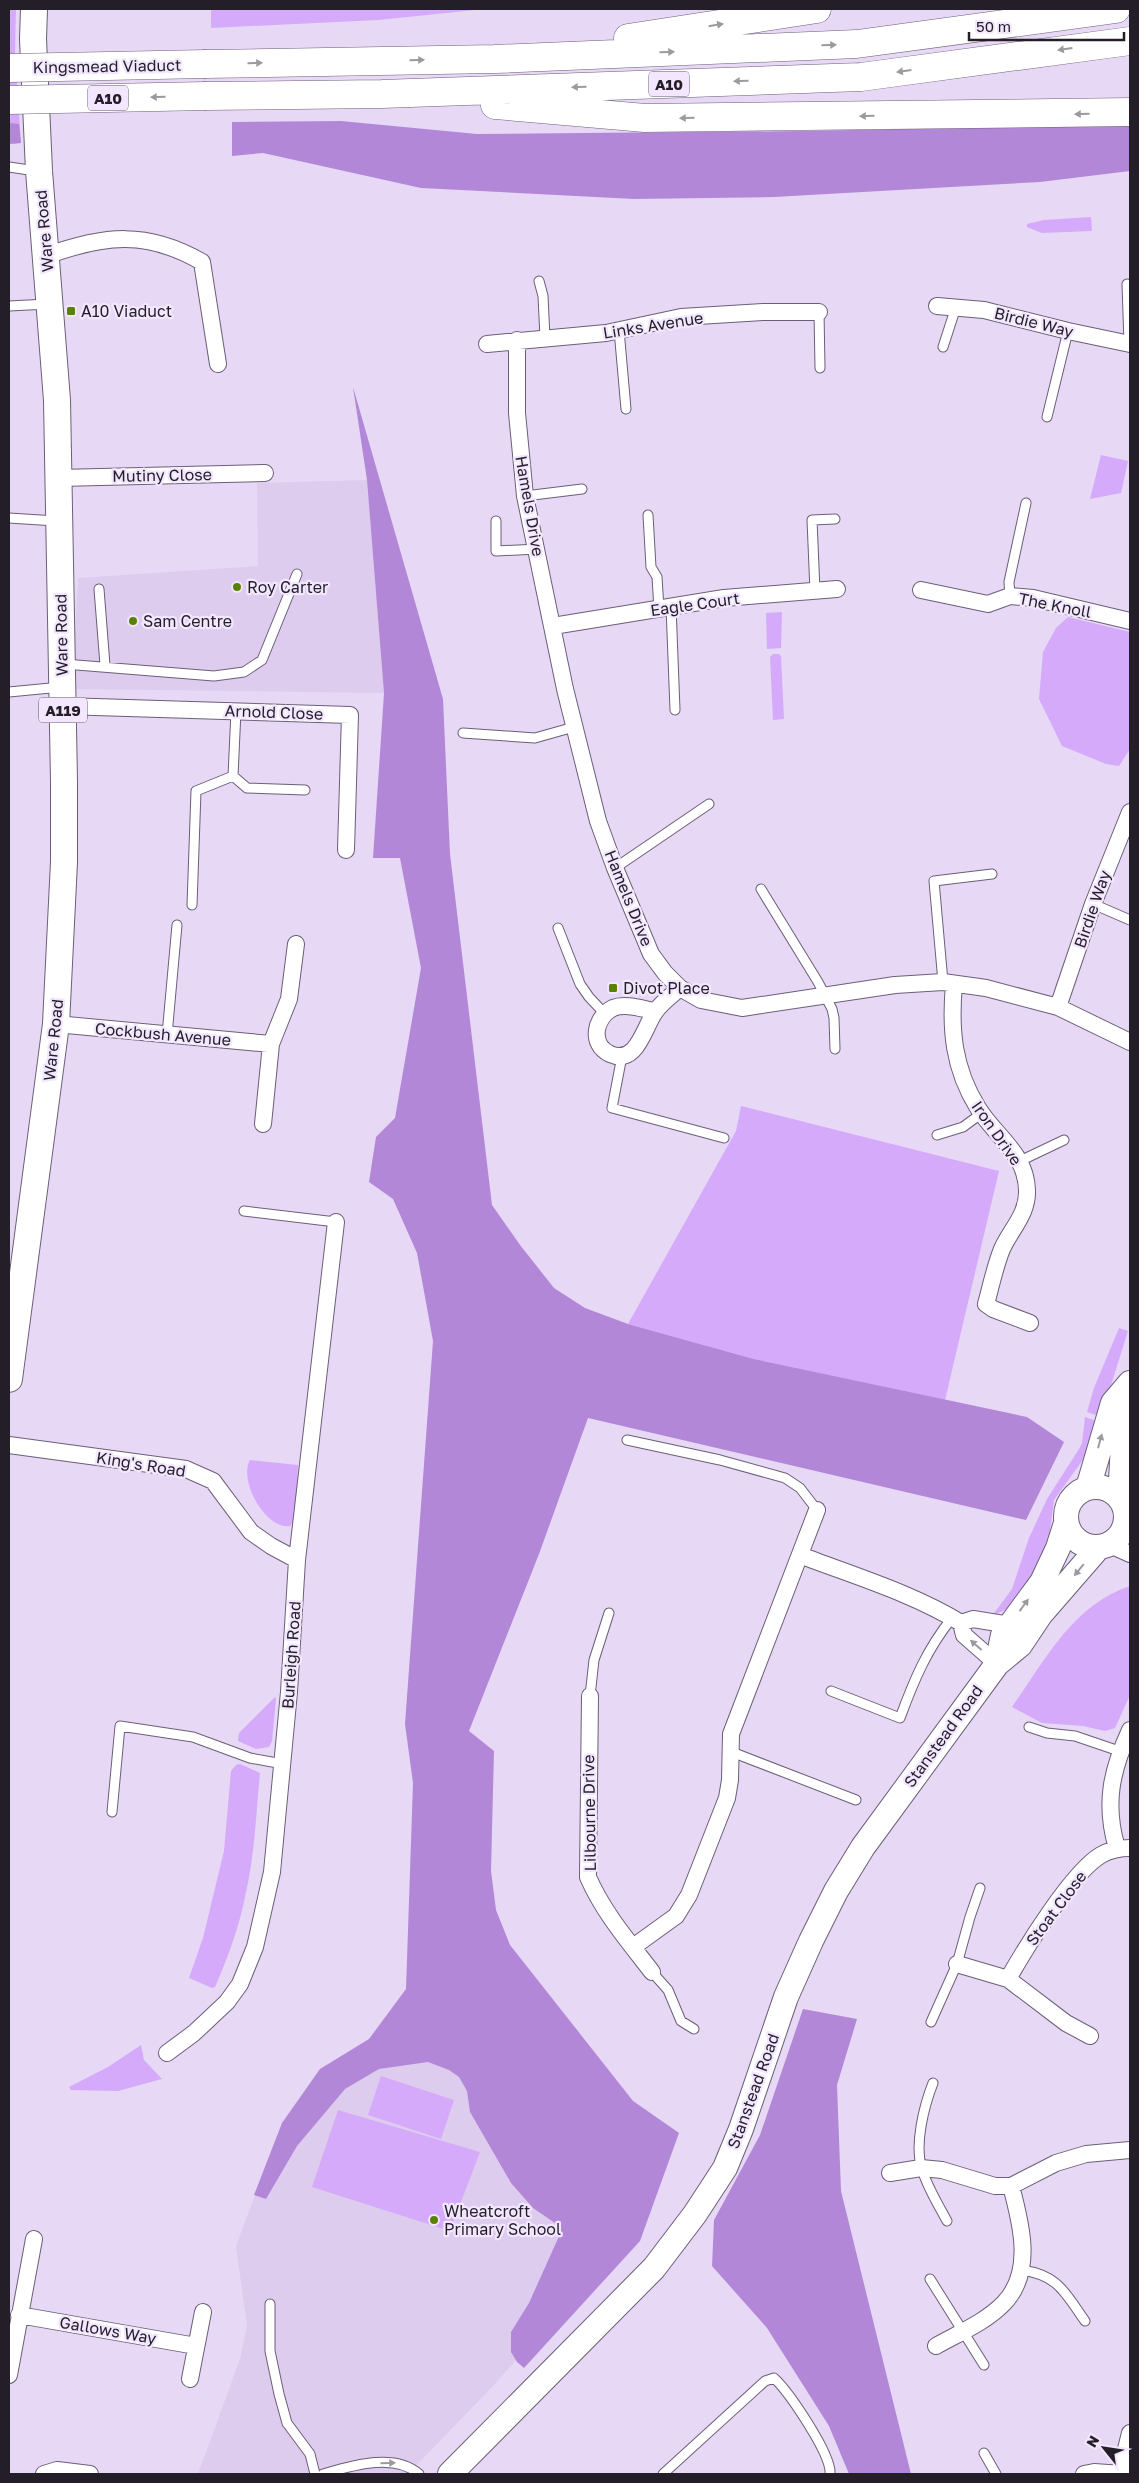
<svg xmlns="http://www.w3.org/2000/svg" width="1139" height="2483" viewBox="0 0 1139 2483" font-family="'Golos Text',sans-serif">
	<rect width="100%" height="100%" fill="#e7d8f5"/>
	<path fill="#deccef" d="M367 480 384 693 72 689 78 578 258 566 257 483Z
		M510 1945 633 2101 679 2133 640 2187 604 2260 493 2386 408 2474H198L240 2359 247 2326 236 2246 282 2123 320 2069 369 2039Z"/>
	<path fill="#d5aafa" d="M9 9H16L15 54 21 143 9 144Z
		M211 9H485L378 20 211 28Z
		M1091 217 1092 231 1042 233 1027 227V224L1044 220Z
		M1101 455 1128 461 1121 493 1090 499Z
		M782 612 781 648 767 649 766 613Z
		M1068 617 1130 632V749L1119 766 1106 764 1062 746 1039 699 1043 652 1056 628Z
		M773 654H779L781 656 784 719 773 720 770 657Z
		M741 1106 999 1171 945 1400 754 1359 628 1324 736 1131Z
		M1119 1328 1128 1331 1101 1417 1087 1412 1094 1388Z
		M1085 1417 1099 1422 1082 1461 1054 1500 1049 1538 1037 1573 1009 1608 992 1616 1012 1589 1029 1538 1047 1499 1079 1449 1082 1443Z
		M250 1460 298 1465C297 1479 299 1517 290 1526 266 1530 238 1481 250 1460Z
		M1130 1586V1695L1115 1728 1105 1731 1083 1726 1042 1723 1012 1707C1045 1660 1073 1605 1130 1586Z
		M275 1697 276 1699 272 1741 269 1747 256 1749 238 1741 239 1733Z
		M240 1764 260 1773C256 1813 255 1853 246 1892 240 1925 228 1957 215 1987L212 1988 189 1978 203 1938 224 1851 231 1771 236 1765Z
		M141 2045 144 2060 162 2079 118 2091 71 2090 69 2087 108 2067Z
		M381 2076 454 2100 441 2139 368 2115Z
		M338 2110 480 2152 450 2231 312 2187Z"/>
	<path fill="#b387d8" d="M341 121 477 134 804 131 1130 124V171L1040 182 774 197 634 199 421 188 263 153 232 156V122Z
		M9 123 19 124 21 143 9 144Z
		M353 387 443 699 450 854 492 1205 520 1245 554 1288 585 1308 628 1324 754 1359 1027 1417 1064 1442 1026 1520 588 1418 539 1554 469 1731 494 1751 491 1871 496 1910 510 1945 633 2101 679 2133 640 2241 524 2368 517 2362 511 2352V2332L529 2303 560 2234 555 2223 533 2208 511 2183 470 2112 467 2091 459 2077 449 2070 428 2062 379 2069 345 2089 297 2146 266 2199 254 2195 282 2123 320 2069 369 2039 406 1989 413 1783 405 1724 433 1341 417 1253 393 1199 369 1182 376 1137 395 1118 421 968 400 858H373L384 693 367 480Z
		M803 2009 857 2019 837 2085 841 2191 911 2474H849L829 2426 767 2328 712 2266 714 2220 760 2135Z"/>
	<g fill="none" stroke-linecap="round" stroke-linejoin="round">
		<defs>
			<path id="lane" d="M9 167 36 171
				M539 281 543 296 545 338
				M1127 284 1129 343
				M9 306 48 304
				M819 312 820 368
				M619 330 626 409
				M943 347 956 307
				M1047 417 1068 331
				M525 496 582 489
				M648 515 651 567 657 577 659 609
				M9 518 56 521
				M496 521V551L538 549
				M99 589 105 665
				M815 591 812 520 835 519
				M1010 596 1009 582 1026 503
				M671 606 675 710
				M64 664 214 676 244 672 262 660 297 574
				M9 692 61 687
				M463 733 535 738 574 727
				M233 776 247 788 305 790
				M615 868 709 804
				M761 889 818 982 832 1009 834 1018 835 1049
				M1093 904 1130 920
				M192 905 196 791 233 776 236 711
				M558 928 580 984 589 997 605 1014
				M943 982 934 881 992 874
				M167 1035 177 925
				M622 1056 612 1108 724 1138
				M937 1135 963 1127 982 1113
				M1020 1161 1064 1140
				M244 1211 336 1222
				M627 1440 720 1460 785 1478 800 1488 817 1510
				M831 1691 900 1718C914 1680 927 1649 952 1618
				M590 1696 594 1660 609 1613
				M1029 1727 1047 1733 1075 1736 1122 1752
				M729 1751 856 1800
				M112 1812 120 1726 193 1737 250 1758 283 1764
				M652 1972 668 1990 681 2021 694 2029
				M931 2022 957 1964 970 1917 980 1888
				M933 2083C924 2106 914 2145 922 2169 927 2187 938 2204 947 2221
				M1021 2270C1059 2275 1065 2293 1085 2321
				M930 2279 984 2365
				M270 2304V2351L279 2394 287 2423 310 2454 315 2474
				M984 2453 996 2474
				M323 2474C351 2466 394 2452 419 2474
				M663 2474 765 2381 774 2378C789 2392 832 2455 830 2474"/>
			<path id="street" d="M46 256C104 235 147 230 202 262L218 364
				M937 306 984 310 1068 331 1130 344
				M517 340V413L525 496 565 689 598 821 615 868 651 954 665 973 680 988 701 1000 742 1008 895 985 943 982 986 988 1058 1007 1130 1042
				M487 344 606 333 681 317 763 312H819
				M59 478 265 473
				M921 590 988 604 1010 596 1033 598 1130 621
				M553 626 724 598 837 589
				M63 706 350 715 346 850
				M954 984C950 1029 953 1068 978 1108 995 1136 1026 1153 1027 1190 1028 1214 1011 1229 1002 1249 995 1266 991 1286 986 1304L993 1309 1030 1323
				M1058 1007 1093 904 1130 812
				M655 1011C642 1009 626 1003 613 1008 595 1017 589 1044 610 1054 637 1066 644 1027 655 1012 661 1003 672 995 680 988
				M56 1024 271 1044
				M263 1124 271 1044 289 999 296 944
				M9 1445 186 1469 213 1481 251 1532 271 1546 297 1560
				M1126 1515 1130 1518
				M1108 1544 1130 1554
				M800 1555C854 1576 912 1593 961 1623L964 1635 997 1664
				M961 1623 973 1619 1010 1625
				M590 1696 588 1877C603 1912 629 1942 652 1972
				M1117 1848C1104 1805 1111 1771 1130 1730
				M633 1947 676 1916 689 1895 727 1798 730 1780 731 1734 817 1510
				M957 1964 1008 1979 1066 2023 1090 2036
				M1008 1979C1025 1949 1072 1872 1101 1855 1110 1850 1119 1848 1130 1848
				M167 2053 194 2033 227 2002 240 1984 255 1947 272 1872 289 1692 297 1560 336 1222
				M890 2173 921 2168 942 2170 995 2186H1011L1056 2163 1086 2154 1130 2150
				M19 2315 196 2346
				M936 2346C957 2334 986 2322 1004 2303 1034 2272 1021 2223 1011 2186
				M9 2375 34 2239
				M190 2379 203 2312
				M1120 2473 1130 2433
				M44 2474 57 2470 90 2474
				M1084 2474 1094 2472 1122 2474"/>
			<path id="secondary" d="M1066 1517a30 30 0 1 1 60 0a30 30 0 1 1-60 0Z
				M1088 1488 1113 1403 1130 1383
				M1120 1499 1123 1444 1130 1411
				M997 1664 1003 1635 1042 1582 1058 1548 1066 1523
				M450 2474 654 2268 695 2214 725 2168 741 2129 786 1997 811 1941 836 1891 863 1847 997 1664 1020 1645 1040 1615 1099 1547"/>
			<path id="primary" d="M9 1379 56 1024 64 862V782L57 400 39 171 33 39 34 9"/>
			<path id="highway" d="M628 38 817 9
				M206 64 495 59 857 44 1116 9
				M206 96 382 94 861 77 1130 41
				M495 105 645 118 1130 112"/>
		</defs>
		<use href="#lane" stroke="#6b5f77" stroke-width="11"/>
		<use href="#street" stroke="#6b5f77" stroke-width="18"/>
		<use href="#secondary" stroke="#6b5f77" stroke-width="26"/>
		<use href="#primary" stroke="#6b5f77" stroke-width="28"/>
		<use href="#highway" stroke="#6b5f77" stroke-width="29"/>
		<use href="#lane" stroke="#fff" stroke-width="9"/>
		<use href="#street" stroke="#fff" stroke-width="16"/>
		<use href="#secondary" stroke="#fff" stroke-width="24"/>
		<use href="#primary" stroke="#fff" stroke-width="26"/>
		<use href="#highway" stroke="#fff" stroke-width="28"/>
		<defs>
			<path id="highway-bridge" d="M9 68 206 64
				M9 100 206 96"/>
		</defs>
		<use href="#highway-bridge" stroke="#6b5f77" stroke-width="29" stroke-linecap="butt"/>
		<use href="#highway-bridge" stroke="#fff" stroke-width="28"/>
	</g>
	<defs><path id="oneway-solid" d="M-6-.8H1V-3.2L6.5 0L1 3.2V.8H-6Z" transform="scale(1.25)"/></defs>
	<g fill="#9c9a9f">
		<use href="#oneway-solid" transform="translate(716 25) rotate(-9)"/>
		<use href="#oneway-solid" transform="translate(829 45) rotate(-2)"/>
		<use href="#oneway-solid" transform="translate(1065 49) rotate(172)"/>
		<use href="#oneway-solid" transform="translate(667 52) rotate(-2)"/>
		<use href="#oneway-solid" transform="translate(417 60) rotate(-1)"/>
		<use href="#oneway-solid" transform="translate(255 63) rotate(-1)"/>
		<use href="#oneway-solid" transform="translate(904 71) rotate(172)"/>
		<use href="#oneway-solid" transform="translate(741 81) rotate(178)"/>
		<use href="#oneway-solid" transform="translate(579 87) rotate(178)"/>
		<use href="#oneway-solid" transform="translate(158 97) rotate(179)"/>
		<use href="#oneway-solid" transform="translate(1082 114) rotate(179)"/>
		<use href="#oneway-solid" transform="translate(867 116) rotate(179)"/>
		<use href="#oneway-solid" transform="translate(687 118) rotate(179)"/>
		<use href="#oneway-solid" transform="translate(1100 1441) rotate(-75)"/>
		<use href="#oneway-solid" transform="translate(1079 1570) rotate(129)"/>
		<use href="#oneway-solid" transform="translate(1024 1605) rotate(-54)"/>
		<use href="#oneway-solid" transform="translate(976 1645) rotate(-139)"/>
		<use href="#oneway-solid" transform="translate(388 2463) rotate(-1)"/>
	</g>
	<g fill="#598204" stroke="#f2e7fe" stroke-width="2">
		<rect x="66" y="306" width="10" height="10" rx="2.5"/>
		<circle cx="237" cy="587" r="5"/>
		<circle cx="133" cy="621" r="5"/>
		<rect x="608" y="983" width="10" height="10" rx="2.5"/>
		<circle cx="434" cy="2220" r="5"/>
	</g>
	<g text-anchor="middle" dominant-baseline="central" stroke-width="4.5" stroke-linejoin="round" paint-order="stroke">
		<g fill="#f2e7fe" stroke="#625a69" stroke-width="1">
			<rect x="649" y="71.5" width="40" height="25" rx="4"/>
			<rect x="88" y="85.5" width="40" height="25" rx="4"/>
			<rect x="39" y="697.5" width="48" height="25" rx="4"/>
		</g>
		<g font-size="15" font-weight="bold" fill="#241e29">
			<text x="669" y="84">A10</text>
			<text x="108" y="98">A10</text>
			<text x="63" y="710">A119</text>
		</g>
		<g font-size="16" fill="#241e29" stroke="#f2e7fe">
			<text transform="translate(107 66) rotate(-1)">Kingsmead Viaduct</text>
			<text transform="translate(44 231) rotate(-95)">Ware Road</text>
			<text transform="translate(1034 322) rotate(14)">Birdie Way</text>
			<text transform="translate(653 325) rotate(-9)">Links Avenue</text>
			<text transform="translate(162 475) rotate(-1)">Mutiny Close</text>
			<text transform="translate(530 506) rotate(80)">Hamels Drive</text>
			<text transform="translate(695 604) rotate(-8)">Eagle Court</text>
			<text transform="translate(1055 605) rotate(11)">The Knoll</text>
			<text transform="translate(61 635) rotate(-91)">Ware Road</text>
			<text transform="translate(274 712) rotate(2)">Arnold Close</text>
			<text transform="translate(629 898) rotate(68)">Hamels Drive</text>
			<text transform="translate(1092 909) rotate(-71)">Birdie Way</text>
			<text transform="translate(163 1034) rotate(5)">Cockbush Avenue</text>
			<text transform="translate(53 1040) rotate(-84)">Ware Road</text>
			<text transform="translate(997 1133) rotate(55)">Iron Drive</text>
			<text transform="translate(141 1464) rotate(9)">King's Road</text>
			<text transform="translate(291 1655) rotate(-86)">Burleigh Road</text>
			<text transform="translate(943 1736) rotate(-54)">Stanstead Road</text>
			<text transform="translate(589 1813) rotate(-91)">Lilbourne Drive</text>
			<text transform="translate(1056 1908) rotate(-53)">Stoat Close</text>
			<text transform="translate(753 2091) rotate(-70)">Stanstead Road</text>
			<text transform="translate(108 2330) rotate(10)">Gallows Way</text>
		</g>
		<g font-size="16" fill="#241e29" stroke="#f2e7fe" text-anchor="start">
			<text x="81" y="311">A10 Viaduct</text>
			<text x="247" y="587">Roy Carter</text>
			<text x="143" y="621">Sam Centre</text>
			<text x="623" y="988">Divot Place</text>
			<text x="444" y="2211">Wheatcroft<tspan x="444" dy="18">Primary School</tspan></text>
		</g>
	</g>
	<rect width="1139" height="2483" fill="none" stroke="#241e29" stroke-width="20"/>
	<g transform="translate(1104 2448) rotate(300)" stroke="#f2e7fe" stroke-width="4" paint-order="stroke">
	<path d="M0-4L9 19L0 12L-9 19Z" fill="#241e29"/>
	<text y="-8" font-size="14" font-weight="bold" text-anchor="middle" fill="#241e29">N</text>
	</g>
	<path d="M969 32v8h155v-8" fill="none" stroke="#241e29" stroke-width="2.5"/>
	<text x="976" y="32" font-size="15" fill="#241e29" stroke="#f2e7fe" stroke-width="4" paint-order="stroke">50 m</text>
</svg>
